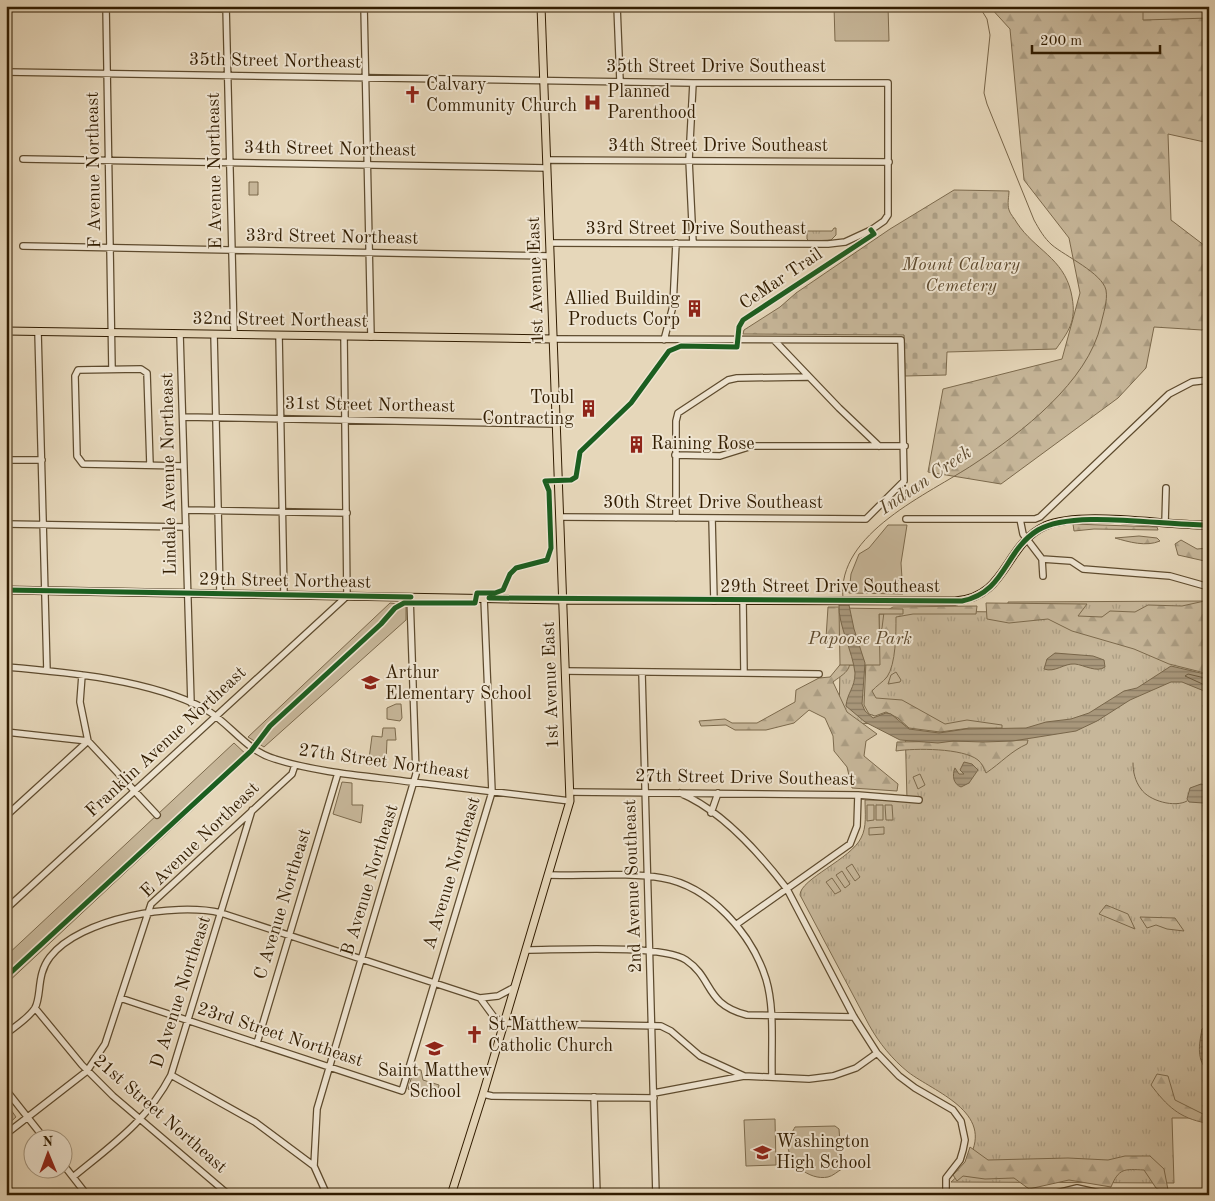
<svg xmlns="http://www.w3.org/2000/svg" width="1215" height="1201" viewBox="0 0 1215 1201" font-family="'Old Standard TT',serif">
	<defs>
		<pattern id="grass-tufts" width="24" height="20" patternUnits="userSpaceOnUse" patternTransform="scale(1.25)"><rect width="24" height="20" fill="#c7b79a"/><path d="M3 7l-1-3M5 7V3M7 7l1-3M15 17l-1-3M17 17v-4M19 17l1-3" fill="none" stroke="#ab9d83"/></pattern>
		<pattern id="forest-firs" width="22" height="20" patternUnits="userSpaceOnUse" patternTransform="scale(1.25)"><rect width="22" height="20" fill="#c7b79a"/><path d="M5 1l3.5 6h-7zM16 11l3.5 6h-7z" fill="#ab9d83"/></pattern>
		<pattern id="cemetery-stones" width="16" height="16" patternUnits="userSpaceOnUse" patternTransform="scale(1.25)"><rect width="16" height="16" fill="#c7b79a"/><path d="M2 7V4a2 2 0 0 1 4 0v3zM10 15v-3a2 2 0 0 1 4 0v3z" fill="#ab9d83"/></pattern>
		<pattern id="water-rules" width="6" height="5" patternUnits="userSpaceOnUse" patternTransform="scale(1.25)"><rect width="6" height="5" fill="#a8977b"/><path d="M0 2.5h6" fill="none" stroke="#897a62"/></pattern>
	</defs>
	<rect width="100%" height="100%" fill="#e6d7ba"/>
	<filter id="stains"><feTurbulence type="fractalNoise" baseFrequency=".004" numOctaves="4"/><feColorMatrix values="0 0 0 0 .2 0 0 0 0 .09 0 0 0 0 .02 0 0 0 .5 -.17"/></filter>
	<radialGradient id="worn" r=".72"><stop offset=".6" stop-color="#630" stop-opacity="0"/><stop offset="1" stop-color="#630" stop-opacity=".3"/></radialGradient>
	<path fill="url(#grass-tufts)" stroke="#7c6a4d" d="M249 182H258V195H249Z
		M834 228H836V235L831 240 809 241 807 239V231H832Z
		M1209 601V1118H1172L1174 1183 951 1182C960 1175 963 1167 969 1158 995 1112 934 1092 908 1072 892 1059 879 1043 869 1025L800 895C800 879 851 859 861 838 867 827 865 813 865 800H907L905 723 839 724 840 665H880L879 614H903V611L1008 612V602Z"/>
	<path fill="url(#forest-firs)" stroke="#7c6a4d" d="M989 6H1209V143L1168 134 1171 220 1209 249V327L1202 330 1154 327 1146 368 1118 398 1001 484 928 472 943 389 1062 359 1080 293 1069 238 1024 180 1010 29Z
		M1073 524 1157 527 1158 530 1094 529 1074 531Z
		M1139 536 1157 538 1160 541C1146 547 1129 542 1115 538Z
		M1181 540 1197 549 1209 548V562L1178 555 1175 544Z
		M1209 600V674L1169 664 1134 649 1072 631 1048 619 1009 623 987 619 986 603 1087 604 1078 616 1102 617 1110 611 1135 612 1148 605 1182 606Z
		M977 606 976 614H913L896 617C896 633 896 664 887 677 883 682 876 686 872 691L876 698 902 700 945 724 967 720 1002 725V728H970L940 732 909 728 898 718 886 712 875 716 869 714 864 705 866 661 882 628 884 612 893 607Z
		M828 607H841L844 635 826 638Z
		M848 655C854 670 843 674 833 682L847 712 877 734 866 741 864 756 898 784 897 791 852 788 847 767 834 751 833 736 825 718 809 710 794 723 766 730H735L726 725 701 726 699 721 725 719 732 723H757L795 702 796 690 819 678 830 677Z
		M896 672 901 680 900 682 888 684 891 675Z
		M1028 740 1027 744C1011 751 1001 763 986 773 984 769 982 763 978 760 963 748 915 748 896 751L897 742Z
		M1106 905 1128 914 1135 929 1099 914Z
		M1140 917 1175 918 1184 931 1167 929 1156 925 1147 928Z
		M1157 1074 1168 1076 1175 1100 1209 1117V1133L1206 1123C1179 1118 1167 1106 1151 1085Z
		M970 1147 988 1160 1068 1158 1108 1160 1125 1156H1150L1164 1169 1169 1195 1156 1188 1144 1170C1124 1169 1119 1168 1111 1187L1069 1180 1029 1189 1014 1178 985 1179 963 1176 957 1181 953 1175 965 1162Z"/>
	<path fill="url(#cemetery-stones)" stroke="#7c6a4d" d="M954 190 1009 191C1009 196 1007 204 1009 210 1010 214 1015 219 1017 223 1035 250 1063 258 1071 292 1077 319 1071 328 1056 349L947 352 946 375 905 376 904 335 743 334 744 330 780 307 796 293 890 229Z"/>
	<path fill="#c7b79a" stroke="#7c6a4d" d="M834 6H888L889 41H835Z
		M1143 6H1209V18L1143 20Z
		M888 525H907L901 563 903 594 849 593 851 574 859 554 869 548Z
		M390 603 406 605V620L264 747 248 737Z
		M839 608 903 609V614H879L880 665H840Z
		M396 704H401L402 718 400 721 387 719V708Z
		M383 728H395L396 740H387L386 762 369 759 372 736 382 737Z
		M234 743 249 757 6 984V956Z
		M920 774 925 785 918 789 913 777Z
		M342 782 352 783V805H363L361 823 333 814Z
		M867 805H874V820L867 821Z
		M876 805H883V820H876Z
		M885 805H892L893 820H886Z
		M884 827V834L869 835V828Z
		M852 864 860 877 855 881 846 868Z
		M842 871 850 884 845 888 836 875Z
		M832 878 841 891 835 894 826 882Z
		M414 1069 421 1070 423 1080 439 1085 437 1095 421 1090 419 1094 408 1089Z
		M6 1103 16 1117 6 1126Z
		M775 1119 776 1165 746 1166 744 1120Z
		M835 1126 839 1129 842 1169C838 1171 833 1176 828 1177 809 1181 786 1162 788 1142 788 1138 793 1131 795 1127Z
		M855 1191 880 1195H841V1192Z"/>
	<path fill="url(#water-rules)" stroke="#78664a" d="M839 605H849L854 629 865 663 862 704 865 711 873 718 886 713 891 714 909 729 939 733 966 729 1026 728 1046 722 1071 719 1089 713 1124 691 1137 688 1171 666 1209 675V693L1182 682H1171L1130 700 1097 721 1076 731 1013 741 983 742 953 741 938 743 900 740 865 722 846 706C847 693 855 688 855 673 853 652 838 625 839 605Z
		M1055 653 1093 656 1104 660 1105 667C1097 673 1084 665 1075 664 1064 663 1055 673 1044 669L1047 659Z
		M964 762 972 764 978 770 969 783 961 787C953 784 952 775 955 768L959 774H964L960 770Z
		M1201 784 1209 786V808L1203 803 1189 802 1187 799 1190 788Z
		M1209 1025V1073C1196 1059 1199 1046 1202 1029Z"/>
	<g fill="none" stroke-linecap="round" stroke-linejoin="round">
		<path stroke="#6c5a3e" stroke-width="1" d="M1209 679 1188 674 1185 676 1209 687"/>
		<path stroke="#78664a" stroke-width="1" d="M843 598C836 533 929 494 974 464 1021 433 1088 382 1101 324 1103 314 1108 301 1106 290 1102 273 1065 256 1052 245 1044 238 1039 229 1034 220L987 104 984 93 990 35 987 19 979 6
			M1133 763C1133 772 1135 781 1141 789 1149 801 1175 808 1187 801"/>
		<defs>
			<path id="minor" d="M40 6 227 9
				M106 6 112 369
				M226 6 234 335
				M364 6 371 337
				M617 6 620 81
				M6 72 693 83H888V215L884 221 871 230 845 242 828 244 550 243
				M693 83 689 160 693 243
				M23 159 547 168
				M547 160 889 162
				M23 246 550 256
				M38 332 47 671
				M180 334 191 703
				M214 334 220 594
				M279 335 284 595
				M553 339 901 340 904 481 866 519 560 517
				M664 340 673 306 676 243
				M774 340 839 408 879 446
				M1207 411H1209
				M183 417 556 424
				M675 455 720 456 752 446H905
				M6 460H42
				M150 465 147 373 141 369 78 370 75 376 77 456 83 464 184 466
				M186 510 347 513
				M676 518V421L678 413 728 380 737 378 808 377
				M712 518 714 601
				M906 519H1035L1040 517 1169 394 1192 382 1209 380
				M1020 519 1023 534 1042 559 1043 576
				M1165 523 1166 488
				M6 524 186 527
				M1042 559 1071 561 1083 569 1170 576 1209 587
				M743 600 744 673
				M6 667C67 672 151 680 205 709 230 723 246 751 275 759 319 773 366 776 412 782 465 788 517 795 570 801
				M565 671 819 674
				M642 673 656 1195
				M6 732 88 741 157 815
				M570 792 858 795 919 800
				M680 793C721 810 761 855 787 889L854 1017 877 1053 899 1076 915 1088 953 1110 961 1121 965 1140 963 1150 960 1160 946 1178V1195
				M711 813 718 793
				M6 816 88 741 80 702 82 675
				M548 875C583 876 629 872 662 878 710 886 752 934 766 979 775 1009 771 1046 772 1077
				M6 909 347 596 344 336
				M737 924 850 844 857 826 858 795
				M526 950C560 950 662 944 686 960 714 979 704 1004 747 1015L854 1017
				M120 998 402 1091 492 792 484 598
				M480 998 498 996 515 987
				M35 1008 82 1065 113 1096 229 1195
				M6 1034C14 1027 29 1018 35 1008 42 995 36 975 50 957 80 918 175 902 221 913L480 998 494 1017 504 1023 661 1026 671 1031 700 1056 744 1076
				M257 1043 338 773
				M171 1075 255 1122 314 1166 327 1195
				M6 1090 44 1138
				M654 1093 744 1076 809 1079 833 1076 856 1068 877 1053
				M483 1094 492 1096 654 1098
				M594 1097 597 1195
				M6 1134 87 1071 105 1044 151 904 292 774 295 765
				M62 1163 87 1195
				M314 1166 317 1109 416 774 410 597
				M73 1177C113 1144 147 1121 171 1075L252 810
				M6 1186 13 1195
				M1049 1195 1077 1188 1108 1195"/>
			<path id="major" d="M6 331 553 339
				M6 590 563 600 955 601C1007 598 1004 545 1045 526 1082 510 1166 526 1209 525
				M451 1195 483 1094 570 801 541 6"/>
		</defs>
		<use href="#minor" stroke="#5e4b2e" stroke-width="8"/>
		<use href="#major" stroke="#311c00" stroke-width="9"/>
		<use href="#minor" stroke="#efe5d2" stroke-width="5.5"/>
		<use href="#major" stroke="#e6d7ba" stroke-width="7"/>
		<defs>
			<path id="cycleway" d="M6 590 411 597
				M489 598 962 601C1006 592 1004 551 1038 530 1073 509 1165 526 1209 525
				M6 977 251 751 270 726 381 624 395 608 404 603H475L477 593H495L503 590 510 574 516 568 547 560 551 548 549 491 545 481 571 480 576 477 580 452 631 403 669 351 681 346 737 347 739 327 743 320 874 234 871 230"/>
		</defs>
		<use href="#cycleway" stroke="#efe5d2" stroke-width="8"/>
		<use href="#cycleway" stroke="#1b5e20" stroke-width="5"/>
	</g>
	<defs>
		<symbol id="church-bare" viewBox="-9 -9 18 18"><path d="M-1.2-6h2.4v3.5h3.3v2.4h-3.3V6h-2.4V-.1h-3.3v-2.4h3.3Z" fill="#8f2418" stroke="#efe5d2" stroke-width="2.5" paint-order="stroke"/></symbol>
		<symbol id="hospital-bare" viewBox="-9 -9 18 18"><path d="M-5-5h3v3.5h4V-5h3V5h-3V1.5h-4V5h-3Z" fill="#8f2418" stroke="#efe5d2" stroke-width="2.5" paint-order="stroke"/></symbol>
		<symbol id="building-bare" viewBox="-9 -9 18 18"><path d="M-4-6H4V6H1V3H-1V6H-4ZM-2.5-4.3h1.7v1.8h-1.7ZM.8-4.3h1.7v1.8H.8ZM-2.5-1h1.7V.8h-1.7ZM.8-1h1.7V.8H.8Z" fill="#8f2418" stroke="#efe5d2" stroke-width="2.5" paint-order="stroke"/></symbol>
		<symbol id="school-bare" viewBox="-9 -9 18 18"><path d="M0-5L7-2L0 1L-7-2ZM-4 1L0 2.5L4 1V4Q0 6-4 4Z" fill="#8f2418" stroke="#efe5d2" stroke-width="2.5" paint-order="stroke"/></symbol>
	</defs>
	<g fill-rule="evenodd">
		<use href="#church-bare" x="400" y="82" width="25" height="25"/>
		<use href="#hospital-bare" x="580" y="90" width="25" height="25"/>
		<use href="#building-bare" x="682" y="296" width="25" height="25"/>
		<use href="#building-bare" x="576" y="396" width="25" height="25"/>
		<use href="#building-bare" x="624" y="432" width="25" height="25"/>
		<use href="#school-bare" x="358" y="670" width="25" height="25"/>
		<use href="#church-bare" x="462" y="1022" width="25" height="25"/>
		<use href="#school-bare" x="422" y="1036" width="25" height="25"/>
		<use href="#school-bare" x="750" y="1140" width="25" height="25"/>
	</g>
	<g text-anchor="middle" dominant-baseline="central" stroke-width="4" stroke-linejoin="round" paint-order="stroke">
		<g font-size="18" fill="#311c00" stroke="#efe5d2">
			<text transform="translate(275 61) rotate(1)">35th Street Northeast</text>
			<text x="716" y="67">35th Street Drive Southeast</text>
			<text x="718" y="146">34th Street Drive Southeast</text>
			<text transform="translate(330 149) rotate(1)">34th Street Northeast</text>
			<text transform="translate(94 170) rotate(-91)">F Avenue Northeast</text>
			<text transform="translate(215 171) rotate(-91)">E Avenue Northeast</text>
			<text x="696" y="229">33rd Street Drive Southeast</text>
			<text transform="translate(332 237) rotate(1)">33rd Street Northeast</text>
			<text transform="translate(781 279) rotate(-34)">CeMar Trail</text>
			<text transform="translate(536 280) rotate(-92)">1st Avenue East</text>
			<text transform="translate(280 320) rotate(1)">32nd Street Northeast</text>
			<text transform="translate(370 405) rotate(1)">31st Street Northeast</text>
			<text transform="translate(169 474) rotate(-91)">Lindale Avenue Northeast</text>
			<text x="713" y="503">30th Street Drive Southeast</text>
			<text transform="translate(285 581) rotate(1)">29th Street Northeast</text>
			<text x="830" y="587">29th Street Drive Southeast</text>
			<text transform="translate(551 685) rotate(-92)">1st Avenue East</text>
			<text transform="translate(166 742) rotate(-43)">Franklin Avenue Northeast</text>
			<text transform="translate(384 762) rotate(8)">27th Street Northeast</text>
			<text transform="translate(745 778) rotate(1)">27th Street Drive Southeast</text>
			<text transform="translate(200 840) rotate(-44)">E Avenue Northeast</text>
			<text transform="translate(452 873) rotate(-73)">A Avenue Northeast</text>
			<text transform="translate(370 880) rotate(-73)">B Avenue Northeast</text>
			<text transform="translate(633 886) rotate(-92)">2nd Avenue Southeast</text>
			<text transform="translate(283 904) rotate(-73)">C Avenue Northeast</text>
			<text transform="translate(181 992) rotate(-72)">D Avenue Northeast</text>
			<text transform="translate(280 1035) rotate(18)">23rd Street Northeast</text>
			<text transform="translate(160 1114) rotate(41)">21st Street Northeast</text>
		</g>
		<g font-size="18" fill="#311c00" stroke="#efe5d2" text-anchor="start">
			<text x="426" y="85">Calvary<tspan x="426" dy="21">Community Church</tspan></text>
			<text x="607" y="92">Planned<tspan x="607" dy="21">Parenthood</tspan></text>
			<text x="680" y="299" text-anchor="end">Allied Building<tspan x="680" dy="21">Products Corp</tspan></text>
			<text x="574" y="398" text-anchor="end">Toubl<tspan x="574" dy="21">Contracting</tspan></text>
			<text x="651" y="444">Raining Rose</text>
			<text x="385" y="673">Arthur<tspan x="385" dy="21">Elementary School</tspan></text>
			<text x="488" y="1025">St Matthew<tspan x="488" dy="21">Catholic Church</tspan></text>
			<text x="435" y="1071" text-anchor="middle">Saint Matthew<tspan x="435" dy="21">School</tspan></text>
			<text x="776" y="1142">Washington<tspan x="776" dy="21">High School</tspan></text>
		</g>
		<g font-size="18" font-style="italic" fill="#5e4a2e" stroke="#efe5d2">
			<text x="961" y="265">Mount Calvary<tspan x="961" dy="21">Cemetery</tspan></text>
			<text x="860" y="639">Papoose Park</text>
		</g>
		<g font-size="19" font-style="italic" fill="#5b472b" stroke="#efe5d2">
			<text transform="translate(926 481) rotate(-34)">Indian Creek</text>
		</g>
	</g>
	<rect width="1215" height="1201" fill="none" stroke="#e6d7ba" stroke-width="25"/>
	<rect x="8" y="8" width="1200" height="1186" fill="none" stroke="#311c00" stroke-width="2.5"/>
	<rect x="12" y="12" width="1190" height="1176" fill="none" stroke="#311c00"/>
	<g transform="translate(48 1154) rotate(359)"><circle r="24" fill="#efe5d2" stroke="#a3957e"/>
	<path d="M0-4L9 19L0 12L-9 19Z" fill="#8f2418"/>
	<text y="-8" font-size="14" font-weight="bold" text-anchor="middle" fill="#311c00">N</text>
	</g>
	<path d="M1032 45v8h128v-8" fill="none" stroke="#311c00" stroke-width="2.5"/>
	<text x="1040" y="45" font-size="15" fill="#311c00" stroke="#efe5d2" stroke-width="4" paint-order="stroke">200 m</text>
	<rect width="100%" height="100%" filter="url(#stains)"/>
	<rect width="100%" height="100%" fill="url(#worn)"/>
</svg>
